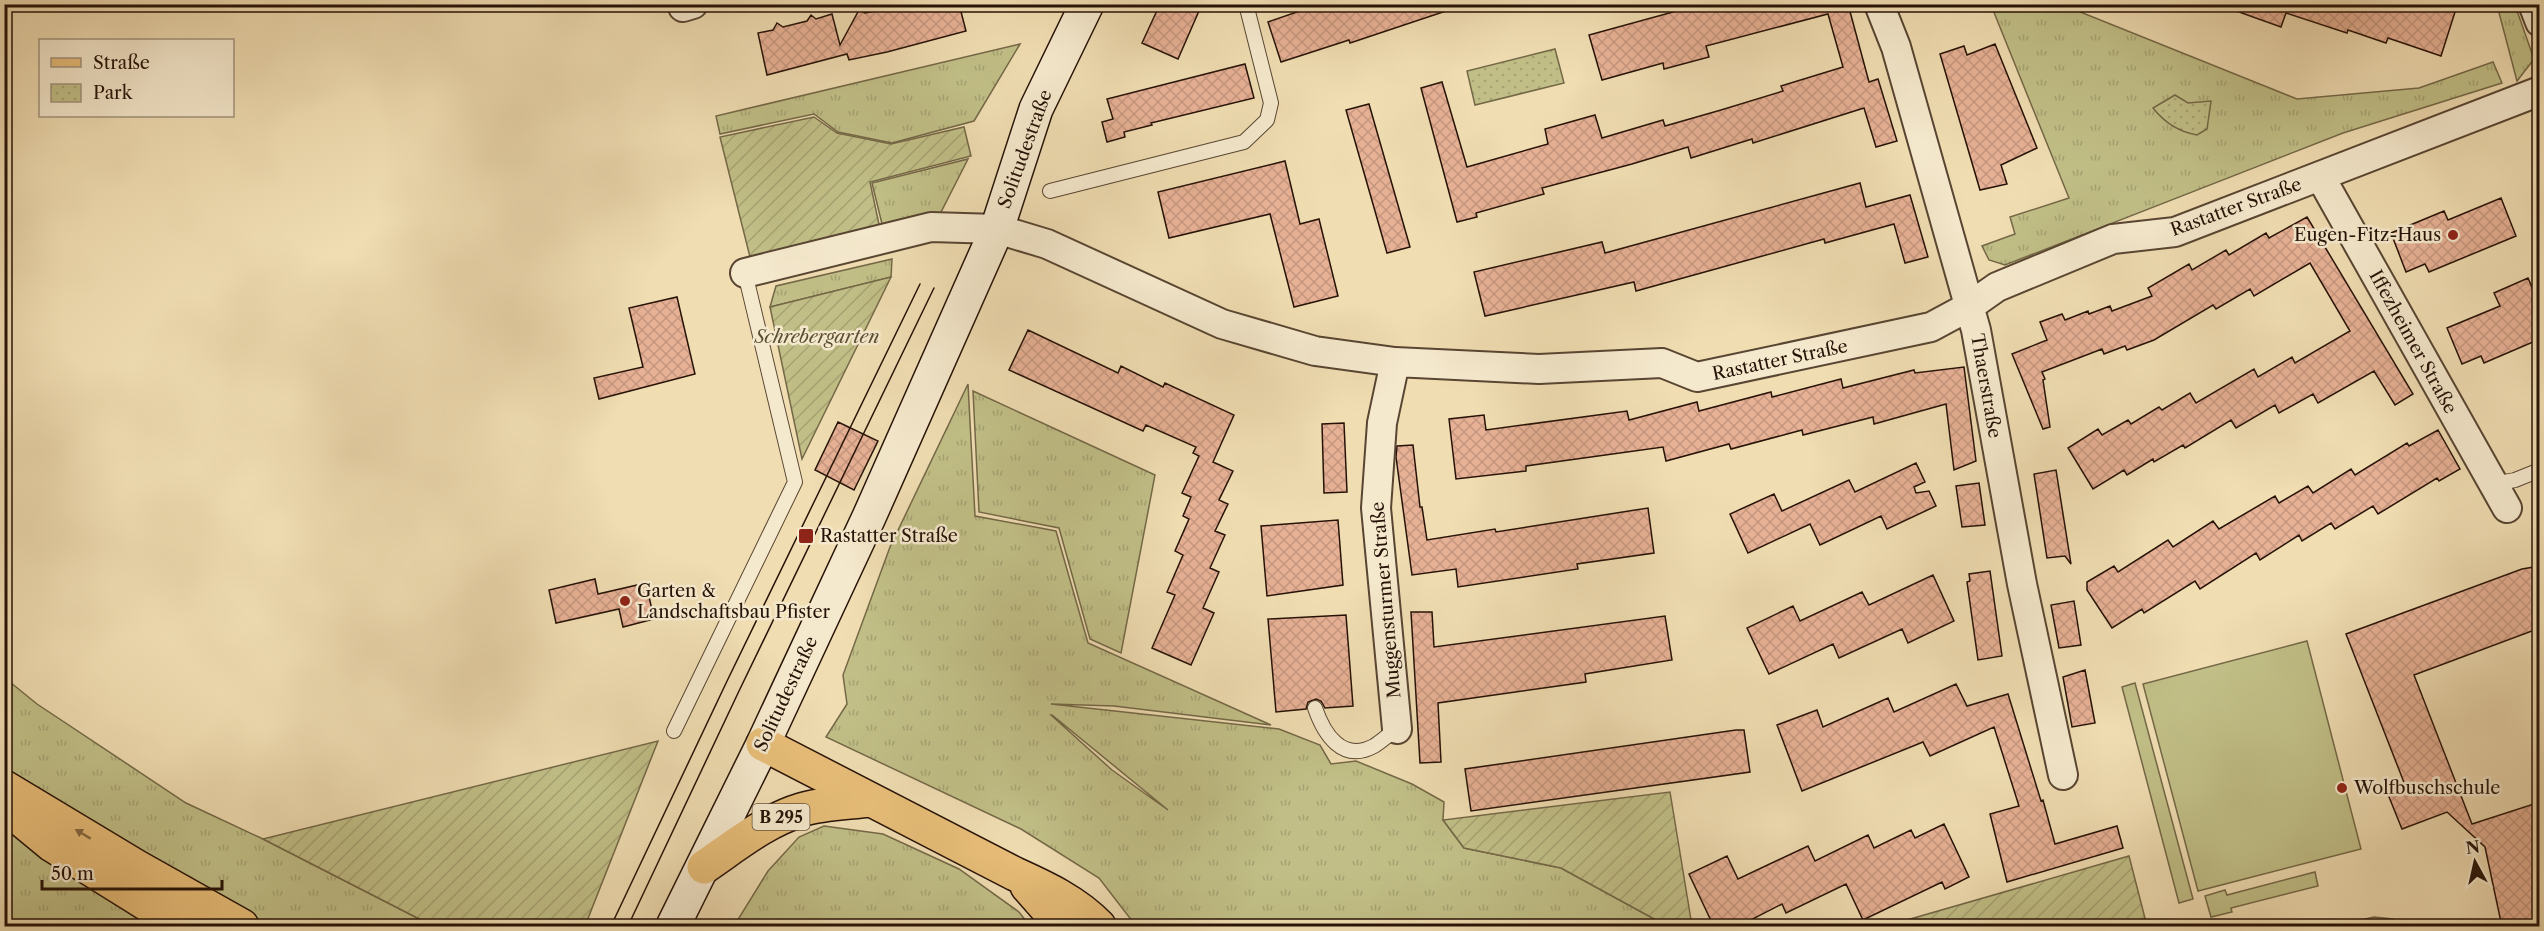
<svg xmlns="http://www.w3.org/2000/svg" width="2544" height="931" viewBox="0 0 2544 931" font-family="'Libre Caslon Text',serif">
	<defs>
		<pattern id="grass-tufts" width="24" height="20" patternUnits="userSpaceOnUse" patternTransform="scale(1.5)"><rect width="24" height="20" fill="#c1bf87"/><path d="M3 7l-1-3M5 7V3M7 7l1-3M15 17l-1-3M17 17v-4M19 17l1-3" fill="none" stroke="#a6a373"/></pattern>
		<pattern id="park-dots" width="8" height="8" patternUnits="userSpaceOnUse" patternTransform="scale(1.5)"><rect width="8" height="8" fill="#c1bf87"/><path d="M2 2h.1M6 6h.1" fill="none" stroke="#a6a373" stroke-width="1.8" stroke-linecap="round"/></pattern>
		<pattern id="garden-furrows" width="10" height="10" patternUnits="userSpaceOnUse" patternTransform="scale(1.5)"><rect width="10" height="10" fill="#c1bf87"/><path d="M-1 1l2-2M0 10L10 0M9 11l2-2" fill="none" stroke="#a6a373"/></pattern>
		<pattern id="building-cross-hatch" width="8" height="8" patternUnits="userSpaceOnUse" patternTransform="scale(1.5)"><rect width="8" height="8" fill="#e7b195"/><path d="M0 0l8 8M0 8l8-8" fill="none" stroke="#c6977f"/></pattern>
	</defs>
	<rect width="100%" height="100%" fill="#f0ddb2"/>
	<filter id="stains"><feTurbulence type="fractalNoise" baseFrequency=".00333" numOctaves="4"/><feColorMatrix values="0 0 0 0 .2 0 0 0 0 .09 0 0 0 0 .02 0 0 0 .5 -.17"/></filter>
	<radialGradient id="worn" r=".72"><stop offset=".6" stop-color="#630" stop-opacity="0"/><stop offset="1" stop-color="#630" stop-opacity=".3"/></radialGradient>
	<path fill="url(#grass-tufts)" stroke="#746847" stroke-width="1.5" fill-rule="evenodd" d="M1957 5H2063L2297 99 2419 88 2493 62 2502 83 2343 133 2005 265 1989 260 1982 246 2015 234 2010 217 2069 198 1991 5 1959 10Z
		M2497 5H2515L2534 59 2517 81Z
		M1020 44 974 121 892 143 838 132 814 114 720 134 716 116Z
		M968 159 940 214 883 228 872 183Z
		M892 259 891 277 770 307 776 286Z
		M968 384 975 516 1056 531 1088 643 1271 725 1114 706 1051 704 1279 729 1320 745 1331 764 1356 761 1412 784 1444 802 1443 820 1464 848 1561 868 1667 926H1136L1099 878 1021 829 826 737 847 704 843 675 890 547ZM1051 715H1052L1168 810 1112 770Z
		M973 391 1155 475 1121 653 1090 639 1059 528 979 512Z
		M5 678 37 704 186 803 263 839 433 926H22L5 918Z
		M824 826 883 834 959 869 1019 912 1030 926H734L768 871 799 837Z
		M2374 917 2393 919 2412 926H2333Z"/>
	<path fill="url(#park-dots)" stroke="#746847" stroke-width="1.5" d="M1555 49 1564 83 1475 105 1467 71Z
		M2175 95 2188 103 2211 101 2207 129 2197 135C2180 132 2164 122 2153 108Z"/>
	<path fill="url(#garden-furrows)" stroke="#746847" stroke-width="1.5" d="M814 117 837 133 891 144 964 127 971 156 870 182 880 229 750 257 720 137Z
		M891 277 802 459 770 307Z
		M658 741 585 926H433L263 839Z
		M1670 792 1692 926H1667L1561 868 1464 848 1443 820Z
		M2129 856 2147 926H1886Z"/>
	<path fill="#c1bf87" stroke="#746847" stroke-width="1.5" d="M2307 641 2361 849 2198 891 2143 684Z
		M2135 683 2193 899 2179 903 2122 687Z
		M2315 872 2318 886 2231 908 2232 912 2211 917 2205 896 2225 890 2227 895Z"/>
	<path fill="url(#building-cross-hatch)" stroke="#261207" stroke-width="1.5" d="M895 4H959L966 31 887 52 849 60 847 54 767 75 758 33 773 30 777 23 783 27 807 21 811 15 816 19 832 14 840 45 859 10 865 13 893 8Z
		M1160 4H1202L1178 59 1142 43Z
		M1320 4H1454L1455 8 1350 43 1349 40 1281 62 1268 22Z
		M1702 4H1848L1869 82 1878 79 1897 141 1876 147 1864 108 1753 143 1752 139 1691 158 1688 147 1632 164 1542 188 1544 194 1476 213 1477 217 1457 222 1421 88 1442 82 1467 167 1548 144 1545 129 1595 115 1602 138 1663 120 1665 126 1721 110 1783 91 1781 86 1843 67 1828 14 1706 46 1709 57 1664 69 1663 63 1602 80 1589 35Z
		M2225 4H2432L2455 12 2441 56 2388 38 2386 43 2348 30 2347 33 2286 13 2281 27 2225 7Z
		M1995 44 2037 148 2001 165 2007 184 1980 190 1940 54 1964 46 1967 55Z
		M1245 64 1254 98 1151 123 1152 125 1124 132 1125 137 1107 142 1102 122 1113 119 1107 99Z
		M1369 104 1410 247 1387 253 1346 110Z
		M1285 161 1300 224 1319 219 1338 296 1294 307 1270 214 1169 238 1158 192Z
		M1860 183 1866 207 1910 195 1928 257 1905 263 1894 224 1825 243 1824 239 1636 291 1634 282 1485 316 1474 272 1602 242 1605 253Z
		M2501 198 2516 236 2429 272 2425 264 2406 272 2391 233 2444 211 2448 220Z
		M2307 217 2413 394 2395 405 2374 371 2318 403 2313 394 2279 413 2275 405 2236 428 2231 420 2185 448 2183 445 2154 462 2153 459 2127 475 2124 470 2093 489 2068 448 2098 429 2102 435 2128 420 2131 424 2159 407 2162 410 2190 393 2196 403 2254 369 2258 377 2292 357 2295 363 2350 331 2310 263 2254 296 2250 289 2216 309 2213 305 2154 340 2127 350 2125 346 2104 354 2102 349 2042 372 2045 379 2043 380 2050 427 2043 429 2012 354 2047 340 2040 322 2062 314 2065 320 2088 311 2089 314 2110 306 2112 311 2152 296 2148 288 2189 264 2192 270 2226 250 2229 255 2266 233 2269 238Z
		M2528 278 2540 306V339L2484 363 2481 356 2462 364 2447 328 2500 306 2494 293Z
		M677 297 695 374 599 399 594 378 643 367 629 308Z
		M1028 330 1118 373 1121 366 1163 387 1165 383 1234 415 1213 462 1233 471 1219 500 1228 504 1215 531 1225 535 1210 568 1219 572 1203 608 1214 613 1191 665 1152 648 1175 595 1167 592 1183 555 1175 551 1189 519 1183 516 1191 497 1182 493 1199 456 1193 453 1196 447 1146 425 1143 431 1009 370Z
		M1964 367 1976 461 1954 470 1946 404 1874 424 1873 417 1803 435 1802 430 1731 449 1729 444 1666 461 1663 447 1526 466V471L1456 479 1449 419 1484 415 1486 430 1627 411 1629 420 1697 402 1699 411 1771 392 1772 397 1841 379 1843 388 1914 370 1915 373Z
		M838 422 878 441 854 490 815 470Z
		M1344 423 1347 492 1324 493 1322 424Z
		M2438 430 2460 469 2439 481 2437 478 2378 514 2373 506 2335 529 2331 523 2302 541 2299 535 2260 560 2256 553 2200 589 2195 581 2144 613 2142 609 2112 628 2087 590V582L2114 566 2118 572 2168 540 2173 547 2213 521 2219 529 2275 496 2279 503 2308 486 2313 493 2351 469 2355 475 2407 443 2409 446Z
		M1413 445 1420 507H1422L1427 540 1495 529 1496 532 1648 508 1654 553 1577 564 1578 569 1458 587 1456 569 1412 575 1396 457 1397 446Z
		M1916 463 1925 482 1914 487 1916 493 1929 491 1936 506 1887 529 1881 516 1820 545 1810 524 1748 553 1730 514 1774 494 1782 511 1849 480 1855 492Z
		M2056 470 2071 564 2065 556 2047 558 2034 474Z
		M1979 483 1985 525 1962 527 1956 486Z
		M1338 520 1343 585 1267 596 1261 526Z
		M2540 566V628L2414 675 2472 824 2540 802V927H2502L2485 847 2447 812 2402 829 2387 792 2405 785 2346 634 2522 569Z
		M1990 571 2002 656 1978 660 1967 582 1970 581 1969 574Z
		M1933 575 1954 621 1908 643 1902 629 1839 658 1833 644 1769 674 1747 628 1793 606 1800 621 1862 592 1869 605Z
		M595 579 598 594 646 583 654 619 623 627 619 609 556 623 549 590Z
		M2074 601 2081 645 2059 648 2051 605Z
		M1411 612H1432L1434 647 1665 616 1672 660 1585 674 1586 682 1438 703 1441 762 1420 763Z
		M1346 615 1353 706 1325 708 1321 701 1316 699 1308 702 1306 709 1276 712 1268 619Z
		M2085 670 2095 723 2072 727 2063 677Z
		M1956 684 1967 706 2008 694 2041 801 2043 800 2055 844 2117 826 2123 848 2007 882 1990 814 2019 806 1994 727 1930 756 1923 742 1802 791 1777 725 1817 710 1823 727 1888 698 1894 712Z
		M1736 730H1744L1750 772 1471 811 1465 769Z
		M1944 824 1969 877 1945 889 1942 882 1863 920 1846 884 1786 913 1782 904 1737 927H1714L1689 874 1727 856 1738 879 1808 846 1815 861 1868 835 1874 848 1911 830 1915 838Z"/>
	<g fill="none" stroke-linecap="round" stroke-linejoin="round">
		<defs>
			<path id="service" d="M1050 191 1244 142 1267 120 1271 103 1246 4
				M2493 484 2515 480 2540 470
				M1315 708C1324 734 1342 763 1374 746 1382 741 1389 734 1397 729
				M674 731 795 482 745 273"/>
			<path id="minor" d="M682 4 683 7 693 4
				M1879 4 1896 47 1976 330 2022 584 2063 775
				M2533 4 2540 22
				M2320 176 2507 508
				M745 273 931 227 997 229 1047 244 1222 324 1315 351 1395 362 1539 369 1662 363 1697 377 1931 327 1970 306 1997 287 2113 239 2175 232 2540 91
				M1395 362 1382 423 1376 508 1397 729"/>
			<path id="secondary" d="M673 926 763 744 869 517 997 229 1036 109 1087 4"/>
			<path id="primary" d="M763 744 1015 874C1046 888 1076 902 1099 926
				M4 787 137 867 242 926
				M6 807 52 845 182 926
				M704 867C735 846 765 821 801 810 823 803 848 803 871 800
				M1027 886 1049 911 1059 926"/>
		</defs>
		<use href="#service" stroke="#584532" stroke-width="16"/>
		<use href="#minor" stroke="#584532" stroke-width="32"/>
		<use href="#secondary" stroke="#261207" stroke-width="36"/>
		<use href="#primary" stroke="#261207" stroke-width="36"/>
		<use href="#service" stroke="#f5e9cd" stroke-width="14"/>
		<use href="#minor" stroke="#f5e9cd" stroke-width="28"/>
		<use href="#secondary" stroke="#f5e9cd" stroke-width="33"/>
		<use href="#primary" stroke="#e8be79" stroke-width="33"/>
		<path stroke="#261207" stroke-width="1.5" d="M611 926 728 679 920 284
			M628 926 739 691 934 288"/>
	</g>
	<defs><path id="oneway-solid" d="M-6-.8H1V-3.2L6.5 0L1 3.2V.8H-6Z" transform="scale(1.5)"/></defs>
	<use fill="#876840" href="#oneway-solid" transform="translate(83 834) rotate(-149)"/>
	<g fill="#8f2418" stroke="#f5e9cd" stroke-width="2">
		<circle cx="2453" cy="235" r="6"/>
		<rect x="798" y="528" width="16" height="16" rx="3"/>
		<circle cx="625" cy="601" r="6"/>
		<circle cx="2342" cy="788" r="6"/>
	</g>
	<g text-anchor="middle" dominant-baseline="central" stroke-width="5" stroke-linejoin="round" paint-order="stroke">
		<rect fill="#f5e9cd" stroke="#645242" stroke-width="1.5" x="752.5" y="804" width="57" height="26" rx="4.5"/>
		<g font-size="16" font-weight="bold" fill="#261207">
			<text x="781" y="817">B 295</text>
		</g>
		<g font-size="18" fill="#261207" stroke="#f5e9cd">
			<text transform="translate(1025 149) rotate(-70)">Solitudestraße</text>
			<text transform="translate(2236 207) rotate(-20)">Rastatter Straße</text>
			<text transform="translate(2413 342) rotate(61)">Iffezheimer Straße</text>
			<text transform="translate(1780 360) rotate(-12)">Rastatter Straße</text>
			<text transform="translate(1986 386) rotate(80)">Thaerstraße</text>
			<text transform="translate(1386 600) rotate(-95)">Muggensturmer Straße</text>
			<text transform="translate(786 694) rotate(-65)">Solitudestraße</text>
		</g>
		<g font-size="18" fill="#261207" stroke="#f5e9cd" text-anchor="start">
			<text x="2441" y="235" text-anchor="end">Eugen-Fitz-Haus</text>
			<text x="820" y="536">Rastatter Straße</text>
			<text x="637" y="591">Garten &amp;<tspan x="637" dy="21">Landschaftsbau Pfister</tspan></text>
			<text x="2354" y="788">Wolfbuschschule</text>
		</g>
		<g font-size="18" font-style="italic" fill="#5c4f34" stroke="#f5e9cd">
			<text x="817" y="337">Schrebergarten</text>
		</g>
	</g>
	<rect width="2544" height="931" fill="none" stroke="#f0ddb2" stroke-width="24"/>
	<rect x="6" y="6" width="2532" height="919" fill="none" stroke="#261207" stroke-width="3"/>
	<rect x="12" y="12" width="2520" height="907" fill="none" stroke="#261207" stroke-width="1.5"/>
	<rect x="39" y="39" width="195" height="78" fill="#f5e9cd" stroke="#a2937e" stroke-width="1.5"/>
	<rect x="51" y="58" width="30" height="9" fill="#e8be79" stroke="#a2937e" stroke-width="1.5"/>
	<text x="93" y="69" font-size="18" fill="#261207">Straße</text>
	<rect x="51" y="84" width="30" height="18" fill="url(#park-dots)" stroke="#a2937e" stroke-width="1.5"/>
	<text x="93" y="99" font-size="18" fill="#261207">Park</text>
	<g transform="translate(2475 862) rotate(352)" stroke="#f5e9cd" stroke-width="4.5" paint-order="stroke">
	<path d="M0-4.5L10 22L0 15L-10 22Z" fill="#261207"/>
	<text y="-9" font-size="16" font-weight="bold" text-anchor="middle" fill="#261207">N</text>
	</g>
	<path d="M42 880v9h180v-9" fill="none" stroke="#261207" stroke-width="3"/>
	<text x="51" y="880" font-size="18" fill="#261207" stroke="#f5e9cd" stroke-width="4.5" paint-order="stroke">50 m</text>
	<rect width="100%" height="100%" filter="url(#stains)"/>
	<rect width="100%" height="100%" fill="url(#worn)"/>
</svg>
